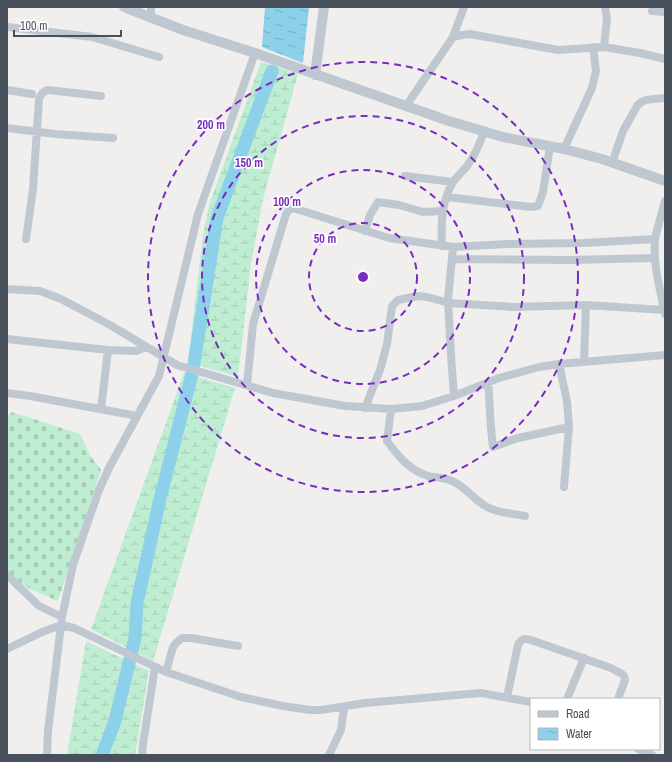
<svg xmlns="http://www.w3.org/2000/svg" width="672" height="762" viewBox="0 0 672 762" font-family="'Archivo Narrow',sans-serif">
	<defs>
		<pattern id="wetland-marsh" width="20" height="14" patternUnits="userSpaceOnUse"><rect width="20" height="14" fill="#beedd2"/><path d="M1 5h8M5 5V1M11 12h8M15 12V8" fill="none" stroke="#a5cdb7"/></pattern>
		<pattern id="cemetery-stones" width="16" height="16" patternUnits="userSpaceOnUse"><rect width="16" height="16" fill="#beedd2"/><path d="M2 7V4a2 2 0 0 1 4 0v3zM10 15v-3a2 2 0 0 1 4 0v3z" fill="#a5cdb7"/></pattern>
		<pattern id="water-ripples" width="26" height="14" patternUnits="userSpaceOnUse"><rect width="26" height="14" fill="#8cd1e9"/><path d="M2 4q2-2 4 0t4 0M15 11q2-2 4 0t4 0" fill="none" stroke="#74acc0"/></pattern>
	</defs>
	<rect width="100%" height="100%" fill="#f1eeee"/>
	<path fill="url(#wetland-marsh)" d="M261 62 298 74 263 199 251 264 238 377 188 362 203 235 209 205Z
		M184 373 235 388 153 661 91 629Z
		M86 641 149 671 135 755H67Z"/>
	<path fill="url(#cemetery-stones)" d="M12 412 80 434 90 455 101 470 58 601C40 593 16 586 7 568V417Z"/>
	<path fill="url(#water-ripples)" d="M265 7H309L303 63 262 47Z"/>
	<g fill="none" stroke-linecap="round" stroke-linejoin="round">
		<path stroke="#8cd1e9" stroke-width="13" d="M102 755 115 721 135 638 137 603 160 499 193 370 217 218 272 71"/>
		<path stroke="#bfc8d0" stroke-width="8" d="M652 11 665 12
			M151 18V7
			M7 27 92 37 159 57
			M453 37 464 7
			M604 47 607 18 605 7
			M7 90 32 94
			M406 106 453 37 462 35 470 34 558 50 604 47 640 53 665 59
			M7 128 55 134 113 138
			M564 149 592 88 596 71 593 47
			M612 163 623 131 637 106C643 98 655 99 665 98
			M405 176 453 182
			M447 197 531 207 538 206 543 192 550 146
			M365 231 370 215 378 202 399 205 423 212 442 211
			M26 239 33 189 39 99C41 94 43 91 48 90L101 96
			M442 246C441 224 441 202 453 182 458 175 465 170 469 163 476 154 480 142 484 132
			M453 247 448 300 451 355 454 396
			M452 259 570 260 655 258
			M7 289 40 291 61 299 110 325 177 365 273 393 345 406 391 409 422 406 454 396 499 378 539 367 559 364 665 355
			M665 314C660 289 653 265 655 240 657 227 662 214 665 201
			M7 339 108 350 136 351 147 347
			M584 362 586 305
			M559 364 567 401 569 427 564 487
			M488 382C490 404 490 426 493 447L518 438 569 427
			M247 385 253 324 286 214 289 210 293 208 389 238 453 247 508 244 583 243 655 239
			M7 393 30 396 137 416
			M365 408 380 370 387 344 392 306 398 300 418 296 427 297 449 303 513 307 586 305 664 310
			M101 409 108 350
			M391 409 387 441C398 456 409 470 428 476 436 478 445 477 452 481 464 486 471 496 481 503 493 513 511 513 525 516
			M7 575 39 606 62 617
			M7 649 42 632 61 625 74 628 166 672 241 697 283 706 310 710H321L365 703 481 693 531 702
			M166 672 173 647 177 642 182 638H191L238 646
			M507 697 518 645C521 639 524 638 531 640L611 668 622 674 624 676 625 680 618 699
			M567 699 584 658
			M638 749 652 755
			M47 755 48 731 62 617 73 565 99 490 109 468 159 376 198 214 255 53
			M142 755 143 744 155 667
			M329 755 341 730 344 707"/>
		<path stroke="#bfc8d0" stroke-width="10" d="M124 7 183 30 255 53 449 121 503 137 564 149 602 159 665 181
			M315 75 324 7"/>
	</g>
	<g fill="none" stroke="#7b2cbf" stroke-width="2" stroke-dasharray="7 5">
		<circle cx="363" cy="277" r="54"/>
		<circle cx="363" cy="277" r="107"/>
		<circle cx="363" cy="277" r="161"/>
		<circle cx="363" cy="277" r="215"/>
	</g>
	<circle cx="363" cy="277" r="6" fill="#7b2cbf" stroke="#fff" stroke-width="2"/>
	<g font-size="12" text-anchor="middle" font-weight="bold" fill="#7b2cbf" stroke="#fff" stroke-width="3.5" stroke-linejoin="round" paint-order="stroke">
		<text x="211" y="129">200 m</text>
		<text x="249" y="167">150 m</text>
		<text x="287" y="206">100 m</text>
		<text x="325" y="243">50 m</text>
	</g>
	<rect width="672" height="762" fill="none" stroke="#47505b" stroke-width="16"/>
	<rect x="530" y="698" width="130" height="52" fill="#ffffff" stroke="#b5b9bd"/>
	<rect x="538" y="711" width="20" height="6" fill="#bfc8d0" stroke="#b5b9bd"/>
	<text x="566" y="718" font-size="12" fill="#47505b">Road</text>
	<rect x="538" y="728" width="20" height="12" fill="url(#water-ripples)" stroke="#b5b9bd"/>
	<text x="566" y="738" font-size="12" fill="#47505b">Water</text>
	<path d="M14 30v6h107v-6" fill="none" stroke="#47505b" stroke-width="2"/>
	<text x="20" y="30" font-size="12" fill="#47505b" stroke="#ffffff" stroke-width="3" paint-order="stroke">100 m</text>
</svg>
